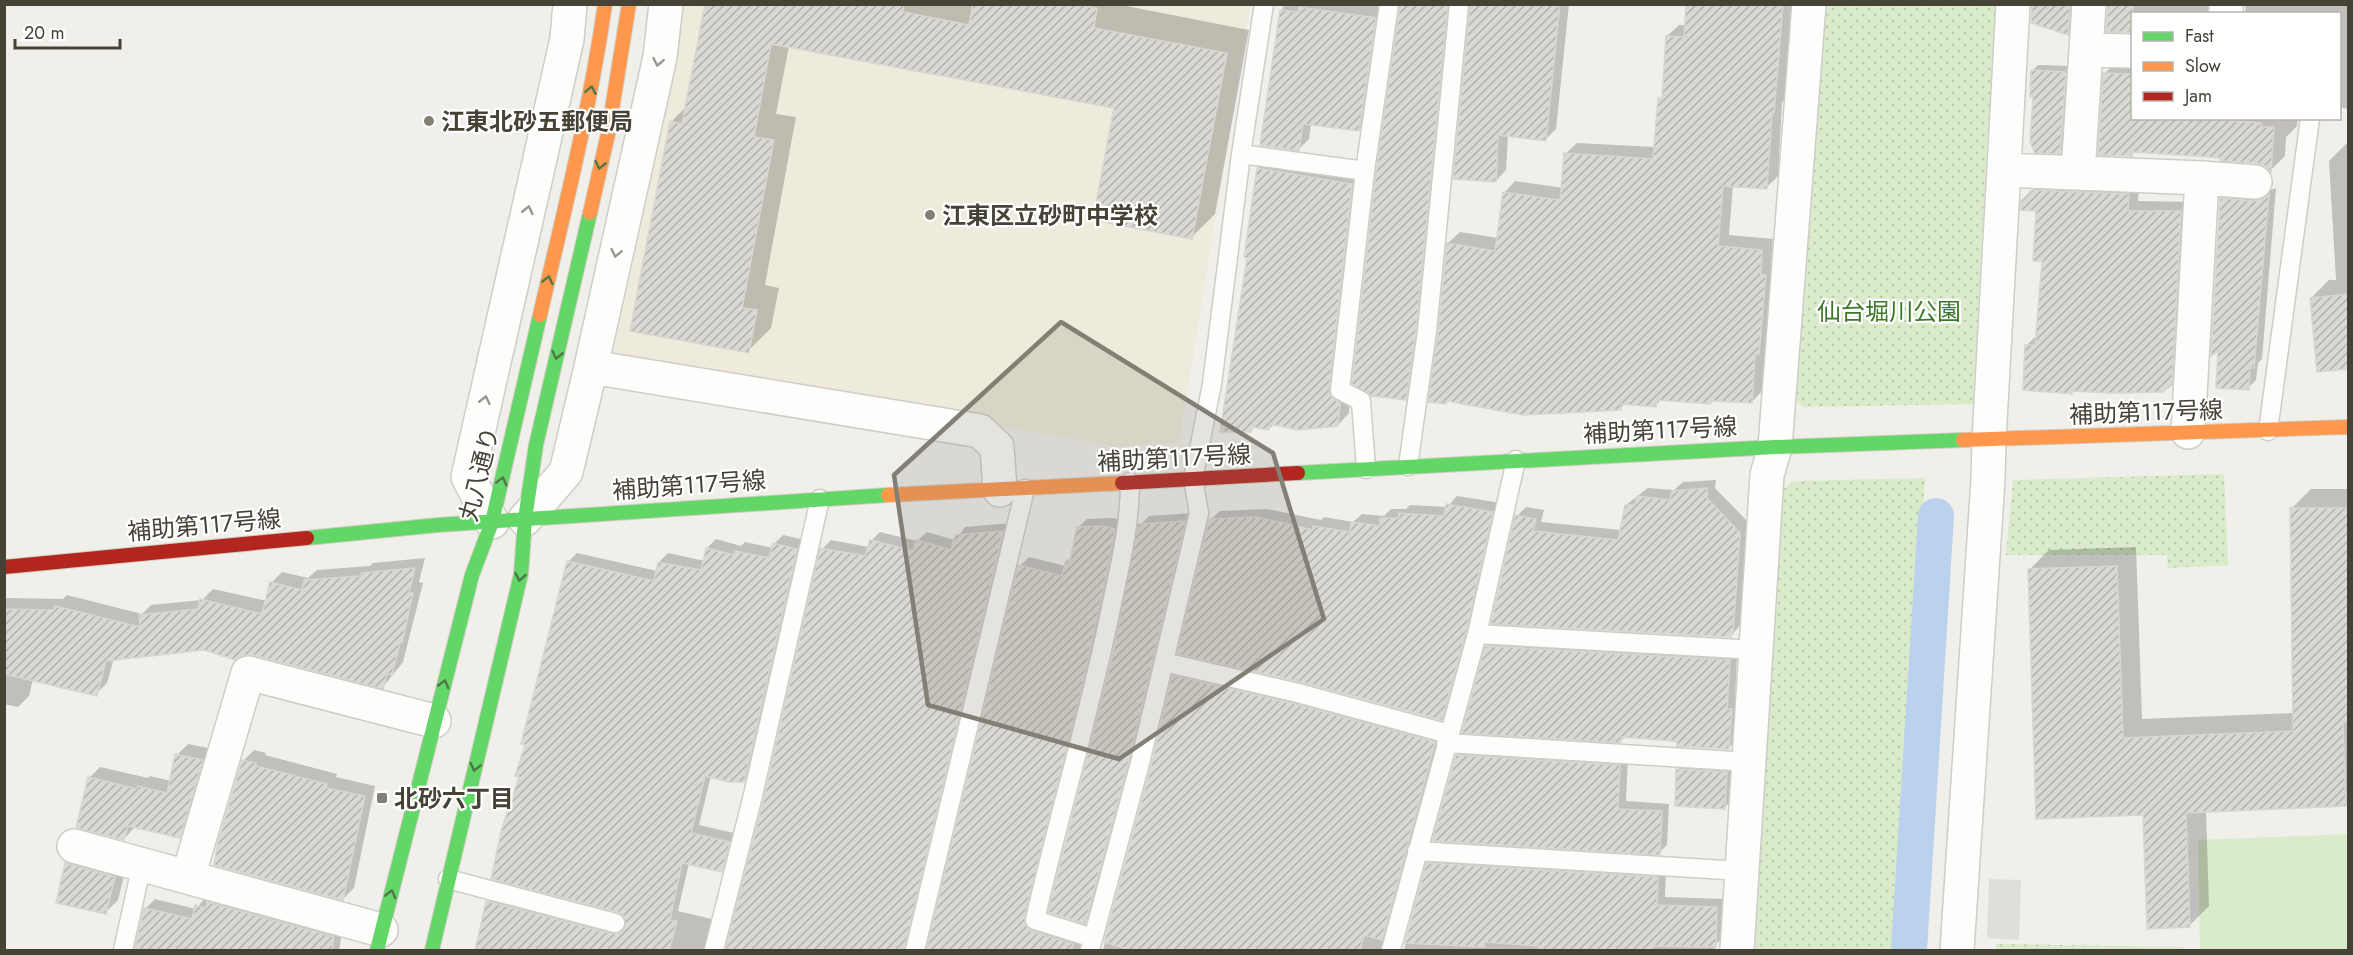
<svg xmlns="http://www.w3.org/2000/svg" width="2353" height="955" viewBox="0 0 2353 955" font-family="Jost,'Noto Sans JP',sans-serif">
	<defs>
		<pattern id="park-dots" width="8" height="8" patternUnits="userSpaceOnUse" patternTransform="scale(1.5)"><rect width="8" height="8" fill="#d9ebca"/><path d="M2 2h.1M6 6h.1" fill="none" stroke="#bccbae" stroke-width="1.8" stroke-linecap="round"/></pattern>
		<pattern id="building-hatch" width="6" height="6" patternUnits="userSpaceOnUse" patternTransform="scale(1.5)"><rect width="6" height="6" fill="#dad8d3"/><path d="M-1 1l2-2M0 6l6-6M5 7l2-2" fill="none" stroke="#b3b1ac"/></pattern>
	</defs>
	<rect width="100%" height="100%" fill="#f0efea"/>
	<path fill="#eeebdc" d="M684 5H1250L1179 443 1116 447 613 355 673 76Z"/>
	<path fill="#d9ebca" d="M2348 834V950H2200L2198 840Z"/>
	<path fill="url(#park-dots)" d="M1825 5H1996L1986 161 1973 404 1803 407 1793 397Z
		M2224 474 2228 565 2168 568 2167 555H2006L2013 480Z
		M1925 478 1895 950H1755L1781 491 1794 481Z
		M1996 944 2183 947V950H1996Z"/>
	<path fill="#dfdeda" d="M1989 879 2021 880 2019 940 1987 938Z"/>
	<path fill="#0003" d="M707 4H1116L1249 30 1215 214 1192 237 1116 107 789 46 776 114 796 117 765 285 779 288 771 328 748 351 671 122 687 106Z
		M1284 4H1386L1369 119 1359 129 1311 124 1309 139 1299 149 1282 10Z
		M1401 4H1456L1416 388 1405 398Z
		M1472 4H1569L1556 129 1545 140 1508 135 1506 170 1496 181Z
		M1687 4H1793L1785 100 1782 102 1778 176 1766 188 1733 185 1729 235 1773 239 1771 264H1777L1770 341 1766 345 1763 390 1752 402 1713 399 1710 402 1662 399 1656 405 1626 402 1620 409 1449 400 1446 403 1448 243 1460 232 1498 238 1504 193 1515 181 1563 188 1565 154 1577 143 1655 147 1660 99 1663 95 1667 36 1679 25H1686Z
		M2037 4H2083L2082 19 2068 34Z
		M2109 4H2223L2229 14H2132Z
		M2246 4H2348V109L2340 107V14H2245Z
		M2119 59H2132V118H2298L2297 126 2286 137 2285 156 2271 170 2266 165 2257 162 2221 157 2135 151 2131 155 2105 73Z
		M2038 65 2071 66 2066 146 2060 152 2035 95 2032 71Z
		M2347 143H2348V367L2311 298 2329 280H2336L2329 161Z
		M1270 157 1363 173 1340 377 1351 391 1349 413 1338 425 1274 424 1269 429 1255 426 1250 431 1249 256 1258 168Z
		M2044 180 2139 184 2138 201 2191 202 2181 373 2171 384 2075 389 2072 392 2027 345 2037 335 2044 259 2037 209 2022 201Z
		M2276 188 2262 359 2258 363 2256 380 2248 388 2221 199 2229 191 2263 193Z
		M1716 480 1715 488 1749 523 1742 623 1731 636 1493 622 1517 516 1526 507 1544 510 1541 522 1621 530 1626 505 1648 488 1674 490 1683 482Z
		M2311 489H2348V802L2346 805 2206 810 2209 906 2189 926 2144 813 2029 570 2049 550 2136 547 2142 719 2294 713 2291 509Z
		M1457 496 1501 503 1451 710 1441 719 1210 520 1220 511 1267 509 1321 520 1324 517 1353 522 1362 514 1384 516 1391 509H1406L1410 505 1447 507Z
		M1193 513 1094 913 1085 922 1114 654 1140 525 1149 516Z
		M1112 518 1123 520 1099 639 1032 907 1088 937 1094 950H928L1020 566 1029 557 1066 566 1067 561 1073 556 1078 528 1087 519Z
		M1011 523 920 950H727L765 798 822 549 831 540 869 547 871 541 880 532 917 541 927 532 955 540 965 527Z
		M783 535 805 540 753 772 744 781 711 776 699 825 738 834 731 861 722 870 689 863 678 911 716 920 718 950H477L488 902 497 893 622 926 627 924 625 915 521 776 568 562 577 553 657 571 659 562 668 553 705 561 707 548 716 539 741 546 745 542 773 548 774 544Z
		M425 558 419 582 423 583 403 662 383 687 252 653 204 649 114 658 107 683 96 694 33 679 29 696 18 707 4 704V601L7 598 63 599 67 595 142 614 151 605 202 600 213 589 267 601 271 583 282 572 308 578 317 570 370 566 373 563Z
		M1495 638 1737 652 1735 701 1740 702 1737 740 1728 748 1626 736 1620 741 1487 647Z
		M1182 667 1443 733 1395 950H1103L1152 766 1174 676Z
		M188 744 213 749 191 825 180 836 135 827 124 839 89 778 100 767 148 778 150 776 171 781 177 755Z
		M1465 747 1628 758 1626 801 1669 804 1667 845 1659 853 1457 756Z
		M254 750 266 753 265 755 337 774 336 777 375 786 354 888 343 899 243 761Z
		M1690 757 1739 760 1737 795 1725 807 1678 769Z
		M79 851 127 864 118 900 106 912 66 864Z
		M1437 855 1666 869 1665 897 1725 899 1724 937 1715 945V950H1404L1428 864Z
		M206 897 343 927 339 950H136L145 909 155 899 196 909Z"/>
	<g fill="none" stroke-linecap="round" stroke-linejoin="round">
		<path stroke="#bbd2ee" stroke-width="36" d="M1909 950 1936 516"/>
	</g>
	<path fill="url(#building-hatch)" stroke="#d8d6d0" stroke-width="1.5" d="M705 4H904L903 12 969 25 973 4H1076L1097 8 1094 28 1227 53 1192 239 1093 220 1114 108 771 44 754 137 774 140 742 308 757 310 749 353 630 331 670 121 682 124Z
		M1400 4H1448L1416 330 1406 400 1371 396 1352 384 1376 172Z
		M1470 4H1560L1546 141 1498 135 1496 182 1453 179Z
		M1686 4H1783L1774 113H1772L1767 189 1723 186 1718 246 1762 250 1761 275H1766L1759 354H1755L1752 403 1711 401V404L1657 400 1656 407 1621 404V410L1523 415 1447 401 1446 404 1428 402 1438 332 1447 243 1495 251 1503 192 1560 200 1564 153 1653 159 1658 98 1662 99 1666 36 1684 37Z
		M2032 4H2070L2068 35 2031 23Z
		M2108 4H2133V32H2106Z
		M1299 7 1376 18 1359 131 1303 124 1299 151 1260 145 1280 10 1298 12Z
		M2031 70 2066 72 2060 154 2035 153 2030 142 2033 97H2030Z
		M2103 73 2133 74V118H2204L2261 123V127H2274L2271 172 2265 166 2257 163 2220 161V158L2210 157 2132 152V156L2098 155Z
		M1257 168 1352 184 1329 389 1330 396 1340 403 1338 426 1298 430 1270 424 1269 430 1253 427 1251 432H1220L1247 258 1244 257Z
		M2032 190 2129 194 2128 211H2181L2172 385 2162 392 2111 393 2072 391V394L2023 390 2025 345H2035L2042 261H2033L2036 211 2020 210 2021 201Z
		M2269 194 2254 368H2250L2249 390 2216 388 2218 351 2211 356 2220 198 2254 201 2263 199Z
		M2349 294V369L2317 372 2310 298Z
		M1707 488V498L1740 533 1733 634H1731V637L1491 624 1515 515 1536 519 1533 531 1618 540 1625 505H1635L1637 496 1670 500 1672 491Z
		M1446 504 1493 512 1466 631 1442 720 1301 682 1177 654 1209 519 1257 517 1313 530V526L1350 532 1351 522 1380 526V518H1399V513L1444 516Z
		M2290 508H2349V722H2343L2346 806 2186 813 2190 927 2147 929 2143 815 2036 819 2028 569 2117 566 2123 738 2293 731Z
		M1186 521 1129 760 1085 924 1048 912 1113 654 1138 524Z
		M1102 526 1115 529 1109 562 1082 687 1024 918 1027 927 1031 931 1073 944 1072 951H926L1018 565 1062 576 1066 560 1070 561 1077 527Z
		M1003 531 904 951H725L764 798 820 548 865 556 870 540 913 551 916 540 951 550 955 535Z
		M773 543 797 549 744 782H729L705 776 691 833 730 842 722 872 682 863 670 920 677 921 669 951H475L486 901 612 934 623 931 626 925 623 915 618 912 491 879 502 828 519 777 515 776 525 745 521 744 567 561 654 581 658 562 701 570 706 548 734 555 735 551 769 558Z
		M415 568 409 593H413L402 643H400L392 675 387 673 383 689 253 655H243L235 660 204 650 106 661 97 696 4 674V609L54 610 55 606 140 627 139 615 198 609 200 599 262 614 270 582 302 590 304 580 360 576 361 573Z
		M1485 646 1730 660 1727 709H1732L1729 749 1677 746V741H1675L1621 737V743L1462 733Z
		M1172 675 1295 704 1435 742 1382 940 1364 935 1360 951H1133L1104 942 1151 766Z
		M175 754 203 760 180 838 128 826 124 840 76 828 88 777 137 789 138 786 167 793Z
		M1456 755 1620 765 1618 809 1662 811 1660 855 1432 841Z
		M242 760 256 763V766L327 784 326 788 365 796 343 900 214 865 217 846Z
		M1676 769 1727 772 1725 809 1675 806Z
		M65 863 115 877 106 914 56 903Z
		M1426 863 1658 877 1657 905 1717 907 1716 947 1653 946V951H1539V946L1484 942V947L1405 943Z
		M207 902 334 937 332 951H146L135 948 144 908 192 919 195 905 206 908Z"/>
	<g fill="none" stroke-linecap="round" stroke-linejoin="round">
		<defs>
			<path id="lane" d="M1241 154 1365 171
				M2268 431 2310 118
				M1408 466 1427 331 1459 4
				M1366 469 1361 401 1340 390 1365 171 1389 4
				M1477 634 1756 650
				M1164 662 1298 693 1449 734
				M1446 743 1749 762
				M1417 851 1741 871
				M448 879 615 923
				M1093 938 1035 920C1058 818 1089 716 1110 613 1119 569 1130 527 1130 482
				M123 950 142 864
				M714 950 753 795 820 499
				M915 950 1025 489
				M1090 950 1140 763 1199 513 1193 479 1212 384 1241 154 1264 4
				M1391 950 1477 634 1516 460"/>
			<path id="street" d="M2226 14V4
				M2086 50 2132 51
				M2004 170 2202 178 2188 432
				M2078 172 2089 4
				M2202 178 2255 182
				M591 367 980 431 997 447 1000 490
				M525 519 566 472 591 367 660 57 666 4
				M492 522 468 477 567 39 570 4
				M74 846 381 930
				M188 877 248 673 434 721
				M1737 950 1767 475 1775 447 1809 4
				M1957 950 1988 480 1989 440 2013 4"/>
			<path id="fast" d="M1298 473 1775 447 1963 440
				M307 538 438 525 888 495
				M377 950 472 575 492 522 540 315
				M432 950 521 574 525 519 536 445 590 213"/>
			<path id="slow" d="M590 213 608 134 629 4
				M540 315C564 212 590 109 605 4
				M1963 440 2348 427
				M888 495 1122 483"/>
			<path id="jam" d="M1122 483 1298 473
				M4 567 307 538"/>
		</defs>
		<use href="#lane" stroke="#cecdc8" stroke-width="21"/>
		<use href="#street" stroke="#cecdc8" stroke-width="36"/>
		<use href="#fast" stroke="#d0cec1" stroke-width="16"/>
		<use href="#slow" stroke="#d0cec1" stroke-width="16"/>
		<use href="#jam" stroke="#d0cec1" stroke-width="16"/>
		<use href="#lane" stroke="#fdfdfc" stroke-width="18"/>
		<use href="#street" stroke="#fdfdfc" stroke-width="33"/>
		<use href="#fast" stroke="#63d668" stroke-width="14"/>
		<use href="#slow" stroke="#ff974d" stroke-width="14"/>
		<use href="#jam" stroke="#b3261e" stroke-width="14"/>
	</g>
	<defs><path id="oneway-chevron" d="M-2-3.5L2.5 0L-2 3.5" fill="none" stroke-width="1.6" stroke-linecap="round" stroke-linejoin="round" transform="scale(1.5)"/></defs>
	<g stroke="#98968f">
		<use href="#oneway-chevron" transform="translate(658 62) rotate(101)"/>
		<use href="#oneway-chevron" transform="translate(528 210) rotate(-77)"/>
		<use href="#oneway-chevron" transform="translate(616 253) rotate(102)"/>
		<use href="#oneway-chevron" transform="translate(485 400) rotate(-77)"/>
	</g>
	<g stroke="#507648">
		<use href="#oneway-chevron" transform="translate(591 90) rotate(-78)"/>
		<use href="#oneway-chevron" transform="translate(600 165) rotate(103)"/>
		<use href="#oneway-chevron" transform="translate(548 280) rotate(-77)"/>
		<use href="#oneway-chevron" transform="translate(557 355) rotate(103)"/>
		<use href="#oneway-chevron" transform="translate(502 481) rotate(-76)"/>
		<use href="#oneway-chevron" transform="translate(520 577) rotate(100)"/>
		<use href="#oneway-chevron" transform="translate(444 684) rotate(-75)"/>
		<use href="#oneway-chevron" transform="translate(475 767) rotate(103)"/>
		<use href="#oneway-chevron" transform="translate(391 894) rotate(-76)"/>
	</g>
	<path fill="#827f75" fill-opacity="0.2" stroke="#827f75" stroke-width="4.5" stroke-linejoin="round" d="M1061 322 1273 453 1324 619 1119 759 928 705 894 475Z"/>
	<g fill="#827f75" stroke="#fff" stroke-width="2">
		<circle cx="429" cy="121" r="6"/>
		<circle cx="930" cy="215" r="6"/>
		<rect x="376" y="792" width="12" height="12" rx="3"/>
	</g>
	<g text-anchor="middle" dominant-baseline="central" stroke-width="4.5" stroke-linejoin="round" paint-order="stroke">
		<g font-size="24" font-weight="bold" fill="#464236" stroke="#fff" text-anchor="start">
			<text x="441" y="121">江東北砂五郵便局</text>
			<text x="942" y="215">江東区立砂町中学校</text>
			<text x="394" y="798">北砂六丁目</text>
		</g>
		<g font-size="24" fill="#3c772a" stroke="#fff">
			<text x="1889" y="311">仙台堀川公園</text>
		</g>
		<g font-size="24" fill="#464236" stroke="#fff">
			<text transform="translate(2146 412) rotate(-2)">補助第117号線</text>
			<text transform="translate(1660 430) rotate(-3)">補助第117号線</text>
			<text transform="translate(1174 458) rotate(-3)">補助第117号線</text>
			<text transform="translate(479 474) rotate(-76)">丸八通り</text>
			<text transform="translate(689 485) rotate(-4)">補助第117号線</text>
			<text transform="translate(204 525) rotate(-5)">補助第117号線</text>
		</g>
	</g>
	<rect width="2353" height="955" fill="none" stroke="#464236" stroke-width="12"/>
	<rect x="2131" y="12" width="210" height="108" fill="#ffffff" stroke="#b5b3af" stroke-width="1.5"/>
	<rect x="2143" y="32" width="30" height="9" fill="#63d668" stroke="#b5b3af" stroke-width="1.5"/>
	<text x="2185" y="42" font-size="18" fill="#464236">Fast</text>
	<rect x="2143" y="62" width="30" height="9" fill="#ff974d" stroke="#b5b3af" stroke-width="1.5"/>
	<text x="2185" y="72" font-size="18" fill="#464236">Slow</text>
	<rect x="2143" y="92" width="30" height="9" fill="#b3261e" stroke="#b5b3af" stroke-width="1.5"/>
	<text x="2185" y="102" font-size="18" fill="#464236">Jam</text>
	<path d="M15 39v9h105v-9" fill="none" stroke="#464236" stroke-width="3"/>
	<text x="24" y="39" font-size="18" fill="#464236" stroke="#ffffff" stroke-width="4.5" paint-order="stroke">20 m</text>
</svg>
